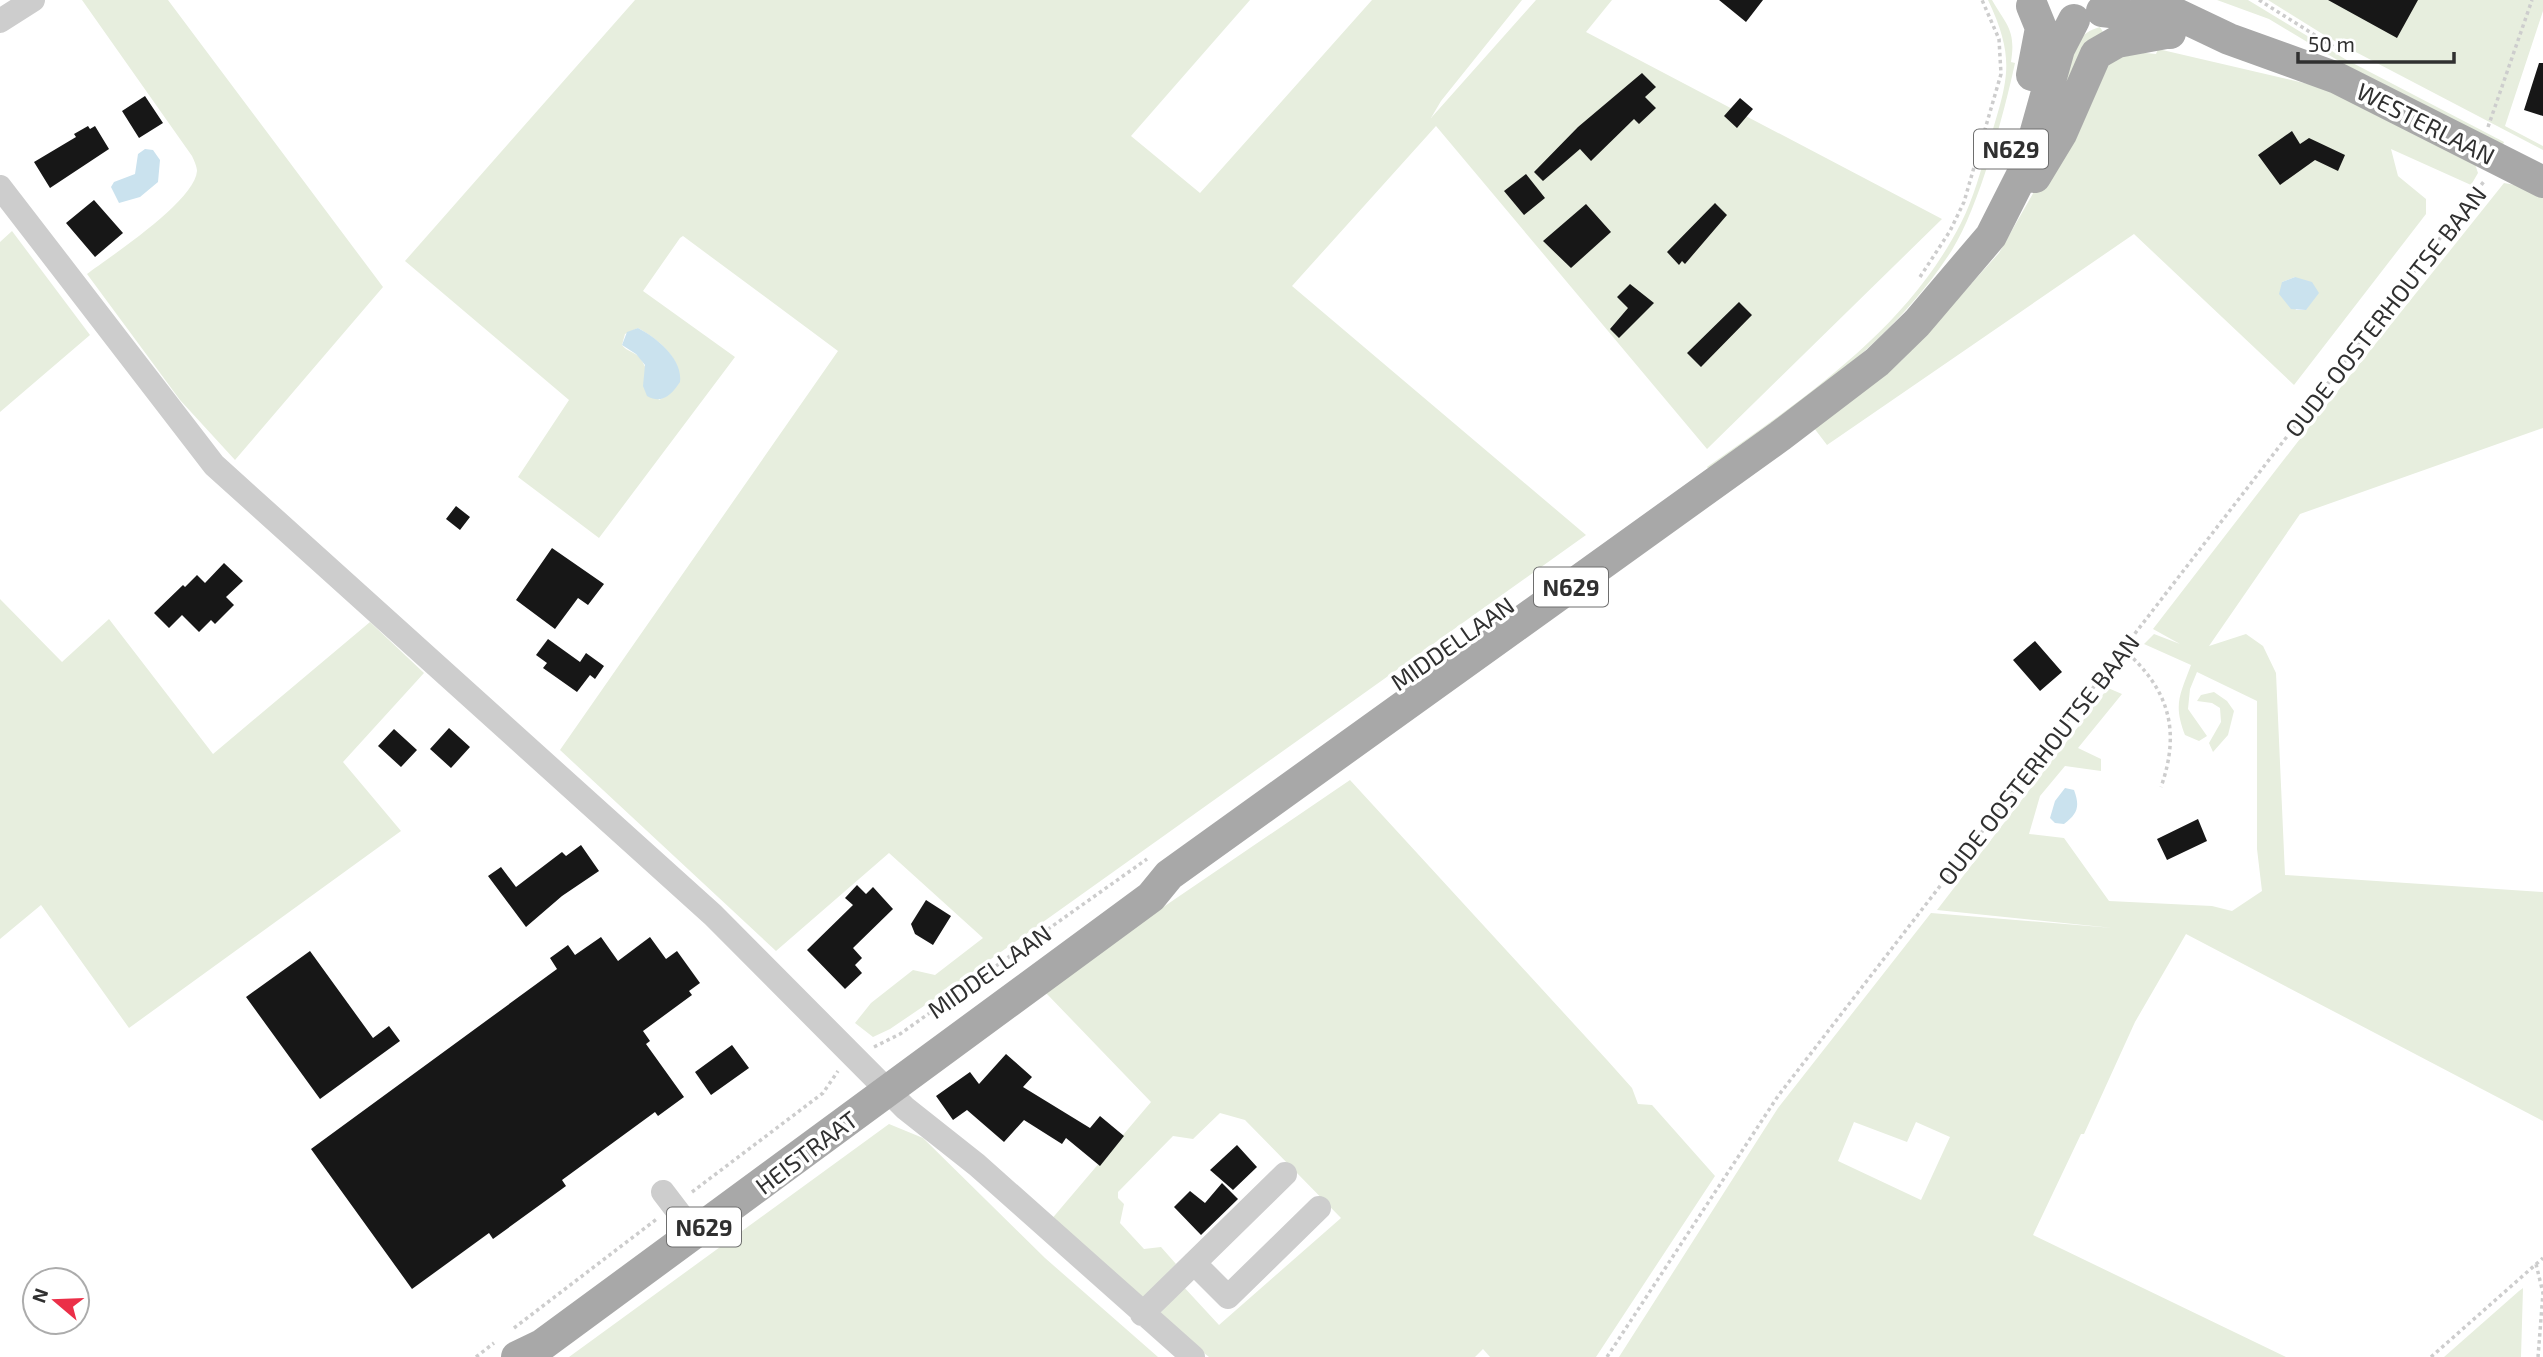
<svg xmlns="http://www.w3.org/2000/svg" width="2543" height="1357" viewBox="0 0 2543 1357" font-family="'Exo 2',sans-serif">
	<rect width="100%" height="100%" fill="#fff"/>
	<path fill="#e7eede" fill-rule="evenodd" d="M82 0H168L383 287 235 460 180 400 87 274C111 256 195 201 197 171 197 167 194 160 192 156Z
		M635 0H1250L1131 136 1200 193 1372 0H1522L1441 101 1431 118 1536 0H1612L1586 32 1942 219 1707 449 1436 126 1292 286 1586 535 946 991 890 1029 873 1037 855 1023 871 1003 913 970 935 975 983 938 889 853 776 951 560 750 838 351 683 236 680 238 643 291 735 357 599 538 518 477 569 400 405 261ZM638 328C666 343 702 379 659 400 653 388 647 367 640 358 634 351 627 352 622 345L625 334Z
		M1988 0H1992C2007 26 2016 30 2011 62L2015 63C2004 114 1979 207 1952 250 1892 344 1798 406 1710 471L1707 467C1803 399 1906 331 1961 223 1974 198 1981 169 1989 143 2007 81 2017 61 1988 0Z
		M2217 0H2248L2345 59 2504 142 2502 147 2344 64 2269 19Z
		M2268 0H2543V11L2505 126 2543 146V150L2329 38Z
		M2100 27 2103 32 2058 126C2064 89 2059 38 2100 27Z
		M2158 49 2321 87 2475 164 2478 173 2471 185 2391 149 2398 176 2426 199V214L2294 385 2134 234 1827 445 1814 428 1902 360 1999 253 2108 62 2136 52 2156 54ZM2295 277 2306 310H2296L2282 282Z
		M2504 183 2515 185 2543 198V428L2300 514 2209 646 2246 634 2263 646 2276 673 2285 875 2543 892V1121L2186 934 2135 1022 2084 1134H2081L2033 1235 2286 1357H1619L1778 1108 1931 913 2113 928 1937 910 2108 688 2122 694 2078 748 2101 759V771L2065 766 2040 796 2029 834 2064 838 2109 901 2212 906 2232 911 2262 891 2257 849V701L2197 672 2190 689 2188 709 2207 736 2199 741 2185 735C2173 704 2180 695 2191 665L2144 644 2154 634 2180 644 2153 629 2313 422ZM1854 1122 1907 1142 1916 1122 1950 1137 1921 1200 1838 1161Z
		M12 231 90 335 0 412V242Z
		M0 599 62 662 109 619 213 754 370 622 424 673 343 762 401 831 129 1028 41 905 0 939Z
		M2214 692 2227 701 2234 711 2228 735 2213 752 2209 743 2221 722 2220 708 2212 703 2197 701 2201 695Z
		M1350 780 1607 1060 1632 1088 1638 1104 1652 1105 1715 1176 1596 1357H1490L1483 1349 1475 1357H1209L1158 1316 1182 1285 1219 1325 1341 1218 1245 1120 1220 1113 1193 1139 1173 1136 1118 1192V1198L1124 1204 1120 1223 1144 1249 1161 1247 1176 1264 1142 1299 1050 1221 1151 1102 1046 993 1156 912Z
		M889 1124 923 1138 1045 1258 1158 1357H569Z
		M2523 1288 2521 1357H2444L2519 1291Z"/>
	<path fill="#cae2ee" d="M145 149 153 150 160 160 158 182 140 197 119 203 111 187 114 182 135 174 138 154Z
		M2295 277 2312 282 2319 293 2306 310 2291 309 2279 294 2282 282Z
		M638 328C657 338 683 359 680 382 672 394 662 405 647 396L643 386 645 365 636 354 622 345 627 332Z
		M2065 788 2074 790C2080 806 2078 814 2064 824L2055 823 2050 818 2055 801Z"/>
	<path fill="#171717" d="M1719 0H1763L1746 22Z
		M2328 0H2418L2397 38Z
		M2539 63H2543V116L2524 110Z
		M1642 73 1656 87 1645 97 1656 108 1639 124 1634 119 1591 161 1580 149 1543 181 1534 172 1578 127Z
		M145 96 163 123 139 138 122 111Z
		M1740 98 1753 109 1737 128 1724 116Z
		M88 126 90 129 95 126 109 149 50 188 34 162 76 137 74 134Z
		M2292 131 2300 144 2309 138 2345 155 2338 171 2315 160 2280 185 2258 155Z
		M1526 174 1545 198 1524 215 1504 191Z
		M94 200 123 233 95 257 66 223Z
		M1715 203 1727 215 1685 264 1682 261 1679 265 1667 252Z
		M1586 204 1611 232 1571 268 1543 241Z
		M1630 284 1654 303 1619 338 1610 329 1628 308 1617 297Z
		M1739 302 1752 315 1701 367 1687 353Z
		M456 506 470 517 460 530 446 519Z
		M552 548 604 584 588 605 578 598 555 629 516 600Z
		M224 563 243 581 226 597 234 605 215 624 211 620 199 632 182 615 169 628 154 613 183 585 185 587 197 575 205 583Z
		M548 639 580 662 586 653 604 666 595 679 590 675 577 692 543 668 547 663 536 655Z
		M2035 641 2062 672 2040 691 2013 660Z
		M449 728 470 747 451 768 430 749Z
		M394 729 417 750 401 767 378 746Z
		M2198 819 2207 841 2167 860 2157 839Z
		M581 845 599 871 562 896 526 927 488 876 501 867 516 887 562 852 566 856Z
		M857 885 866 894 873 887 893 909 853 948 862 958 855 965 862 973 845 989 807 950 853 905 845 898Z
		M926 900 951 916 933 945 915 934 911 924Z
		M601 937 618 961 650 937 666 959 677 951 700 983 689 991 692 995 643 1031 650 1041 646 1044 684 1097 658 1116 655 1112 562 1180 566 1186 493 1239 489 1233 412 1289 311 1149 557 969 550 958 568 945 575 955Z
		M310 951 373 1038 389 1026 400 1041 320 1099 246 997Z
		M732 1045 749 1068 711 1095 695 1072Z
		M1006 1054 1032 1077 1023 1087 1090 1128 1100 1116 1124 1136 1100 1166 1066 1138 1062 1144 1024 1120 1004 1142 967 1110 953 1120 936 1096 970 1072 979 1084Z
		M1237 1145 1257 1167 1233 1190 1210 1170Z
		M1222 1183 1238 1199 1201 1235 1174 1207 1190 1191 1205 1203Z"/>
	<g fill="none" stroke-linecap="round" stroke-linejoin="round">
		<path stroke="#cdcdcd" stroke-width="3.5" stroke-dasharray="3.5 3.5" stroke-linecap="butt" d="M2259 0 2337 49
			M2488 127 2532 0
			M1920 277 1950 231 1964 202 2001 74 1999 39 1982 0
			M2123 649C2169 689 2181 730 2161 787
			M874 1047 900 1034 1147 859
			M692 1192 823 1093 838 1071
			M2536 1264 2543 1293 2538 1357
			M514 1328 658 1218
			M476 1357 494 1343
			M1607 1357 1778 1096 2485 180
			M2431 1357 2543 1258"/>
		<path stroke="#cdcdcd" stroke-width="24" d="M0 21 33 0
			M0 187 214 465 713 915 905 1108 977 1165 1193 1357
			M663 1192 695 1234
			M1194 1263 1228 1297 1319 1208
			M1142 1314 1285 1174"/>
		<path stroke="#a8a8a8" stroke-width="32" d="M2147 0 2229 39 2337 78 2543 182
			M2102 11 2120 13 2170 33
			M2032 75 2041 28 2032 6
			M2035 177 2061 134 2096 54 2117 42 2166 33
			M517 1357 542 1345 1151 897 1169 875 1780 436 1877 362 1917 323 1991 236 2026 167 2059 49 2074 20"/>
	</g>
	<g text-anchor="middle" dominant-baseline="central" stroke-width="7" stroke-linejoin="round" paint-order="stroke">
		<g fill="#fff" stroke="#6e6e6e" stroke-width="2">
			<rect x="1974" y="129.5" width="74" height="39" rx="5"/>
			<rect x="1534" y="567.5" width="74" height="39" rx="5"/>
			<rect x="667" y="1207.5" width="74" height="39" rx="5"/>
		</g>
		<g font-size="23" font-weight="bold" fill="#303030">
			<text x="2011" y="149">N629</text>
			<text x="1571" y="587">N629</text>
			<text x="704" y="1227">N629</text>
		</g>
		<g font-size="24" fill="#303030" stroke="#fff">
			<text transform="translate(2426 123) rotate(27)">WESTERLAAN</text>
			<text transform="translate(2385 311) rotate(-52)">OUDE OOSTERHOUTSE BAAN</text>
			<text transform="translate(1452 643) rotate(-35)">MIDDELLAAN</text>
			<text transform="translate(2038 759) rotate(-52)">OUDE OOSTERHOUTSE BAAN</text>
			<text transform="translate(989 971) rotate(-35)">MIDDELLAAN</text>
			<text transform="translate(806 1152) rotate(-37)">HEISTRAAT</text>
		</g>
	</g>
	<g transform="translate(56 1301) rotate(289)"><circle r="33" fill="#ffffff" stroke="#acacac" stroke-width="2"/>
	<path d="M0-5L12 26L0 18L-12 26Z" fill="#eb2f48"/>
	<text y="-10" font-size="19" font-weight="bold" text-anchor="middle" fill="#303030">N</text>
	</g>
	<path d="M2298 52v10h156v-10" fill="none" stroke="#303030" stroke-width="3.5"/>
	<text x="2308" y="52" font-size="21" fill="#303030" stroke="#ffffff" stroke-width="5" paint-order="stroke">50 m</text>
</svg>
